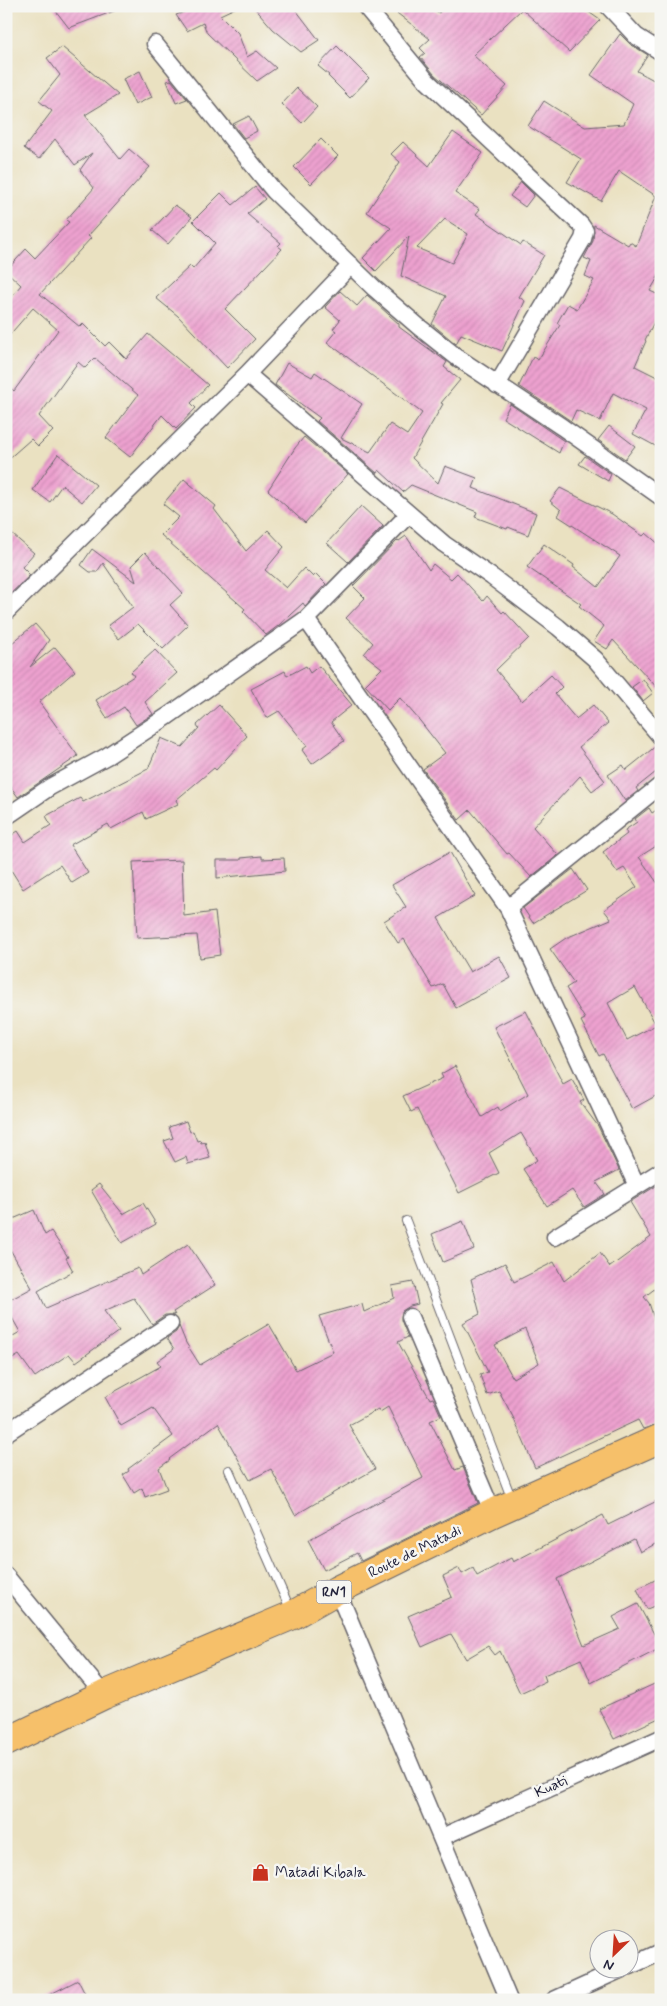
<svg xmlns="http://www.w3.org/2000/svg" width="667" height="2006" viewBox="0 0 667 2006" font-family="Mynerve,sans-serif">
	<defs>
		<pattern id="building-hatch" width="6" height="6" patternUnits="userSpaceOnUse" patternTransform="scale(1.25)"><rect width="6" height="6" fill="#eda1cf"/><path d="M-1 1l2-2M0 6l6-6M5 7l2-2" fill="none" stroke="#cb8ab3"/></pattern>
	</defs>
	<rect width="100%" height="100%" fill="#f6f6f2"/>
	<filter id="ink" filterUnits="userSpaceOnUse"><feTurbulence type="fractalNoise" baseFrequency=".02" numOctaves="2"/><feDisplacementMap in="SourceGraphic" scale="10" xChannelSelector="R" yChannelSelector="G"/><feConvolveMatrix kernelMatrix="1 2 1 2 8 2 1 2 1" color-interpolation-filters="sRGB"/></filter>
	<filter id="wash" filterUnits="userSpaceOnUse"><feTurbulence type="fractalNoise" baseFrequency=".0096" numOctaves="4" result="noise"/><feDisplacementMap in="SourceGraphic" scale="20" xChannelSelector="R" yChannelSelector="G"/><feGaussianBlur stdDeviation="1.12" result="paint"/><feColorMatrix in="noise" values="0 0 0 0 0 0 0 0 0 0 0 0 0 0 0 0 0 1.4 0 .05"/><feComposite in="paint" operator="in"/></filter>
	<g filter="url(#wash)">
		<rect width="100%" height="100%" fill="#eae1c1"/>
		<g id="blocks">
			<path fill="url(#building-hatch)" fill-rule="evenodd" d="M52 6H122V8L69 28Z
				M178 6H239L220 15 238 33 247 57 257 51 276 68 257 81 207 33 203 23 187 31 176 15 184 12Z
				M253 6H293L319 40 301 52 273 29Z
				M388 6H430L439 13 445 6H580L600 20 569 52 522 9 473 55 507 86 481 115 434 74 420 57 425 53 420 48 430 39Z
				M620 34 630 44 648 55 637 71 661 84V272L650 291 661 296V308L645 340 646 341 635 366 661 379V449L633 434 646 410 613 393 600 421 576 410 571 421 519 386 533 357 538 360 560 325 557 323 568 304 577 309 594 280 585 276 591 261 584 258 593 241 594 225 628 245 630 242 636 246 656 196 619 171 601 201 567 182 581 159 528 126 544 101 585 127 624 124 633 104 591 75Z
				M337 46 369 78 350 98 328 76 329 75 318 66Z
				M62 47 118 95 85 115 120 159 129 149 150 167 88 236 91 238 40 294 80 327 83 324 105 346 109 342 126 359 148 334 208 385 191 403 196 408 176 429 162 415 130 457 106 438 138 395 95 358 85 368 78 362 39 416 53 431 38 446 31 439 6 461V384L14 391 58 330 33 308 6 339V303L21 285 6 271 26 249 35 258 69 222 66 220 94 188 80 170 92 153 75 165 55 139 39 159 24 148 52 111 39 101 60 75 47 58Z
				M140 71 152 97 135 105 123 79Z
				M171 80 187 99 176 103 167 81Z
				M297 88 317 107 302 123 282 104Z
				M249 116 257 131 244 138 233 124Z
				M453 132 483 153 455 193 480 209 476 214 521 245 523 242 544 255 519 297 525 301 502 351 461 334 456 344 432 324 446 296 401 276 409 236 376 271 363 258 391 228 367 212 400 162 391 154 403 142 429 166ZM445 219 468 234 452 263 417 248Z
				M321 139 338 156 311 184 294 167Z
				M521 182 534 195 525 207 510 196Z
				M255 187 265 199 247 214 281 243 278 246 282 249 225 309 255 339 227 368 178 316 156 298 190 266 193 269 215 243 193 221 221 193 233 205Z
				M175 205 192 217 168 244 152 230Z
				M340 291 357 306 367 295 399 324V327L447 362 444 367 460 380 441 403 443 404 412 458 438 483 445 466 477 478 473 488 536 513 528 535 508 527 507 529 475 517 477 512 411 485 403 492 379 470 377 473 317 421 320 418 275 385 287 363 312 377 315 372 362 404 341 438 370 452 390 424 407 435 422 413 327 342 336 331 333 329 340 320 325 307Z
				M510 404 564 441 559 453 503 418Z
				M609 426 635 446 625 459 598 440Z
				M304 437 348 474 305 523 268 490 295 448Z
				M58 454 96 485 82 502 62 485 50 502 33 490Z
				M585 456 611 474 608 481 579 464Z
				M184 479 216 506 214 509 246 551 268 530 284 547 265 570 286 588 304 568 313 577 316 574 326 584 305 606 303 603 278 626 266 635 243 611 245 609 161 535 179 517 163 504Z
				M560 488 612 514 643 536 646 533 661 546V692L613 640 607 649 594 641 604 626 579 606 581 604 527 567 544 544 574 565 573 567 598 587 620 556 558 516 561 510 550 501Z
				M361 506 383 526 348 562 327 543Z
				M6 529 34 553 22 567 30 575 6 598Z
				M406 536 429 570 433 564 451 579 457 573 483 601 487 596 502 613 504 611 529 638 496 670 522 701 551 675 562 687 555 694 576 719 593 705 608 723 579 747 605 781 592 791 580 776 533 827 558 855 531 877 509 853 507 854 470 810 459 820 423 769 445 753 420 721 400 698 388 710 365 685 382 668 364 654 373 643 346 618 365 598 353 586 398 540 399 541Z
				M92 549 136 582 131 566 145 552 183 593 170 605 188 625 163 649 138 624 119 639 108 626 133 607 103 563 97 572H90L81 565Z
				M35 624 49 640 30 667 55 647 75 671 39 702 78 756 18 797 6 780V648Z
				M155 650 177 673 145 702 153 714 136 725 124 707 107 718 96 700 134 676 131 672Z
				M306 666 310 673 319 666 352 705 331 722 344 741 312 764 302 750 307 746 279 711 267 718 251 689 285 671 287 676Z
				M643 679 653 693 643 701 632 687Z
				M219 705 247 736 216 770 214 768 176 800 178 804 146 819 143 812 111 829 108 824 70 845 88 873 72 883 60 865 23 889 6 862V839L18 831 25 842 51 825 46 816 80 798 83 802 148 769 161 738 182 747 199 728 197 725Z
				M656 746 661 747V768L636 788 638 791 625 801 608 775 623 765 626 770Z
				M661 807V843L639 857 661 888V1093L632 1109 603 1054 599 1056 581 1021 585 1019 566 988 574 983 550 949 566 938 611 919 604 910 637 887 624 868 617 872 603 852 627 834 625 830 637 822 635 819 649 808 652 813ZM635 987 656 1025 627 1040 608 1003Z
				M450 852 475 896 438 918 470 972 499 956 511 978 456 1008 443 984 433 988 404 939 398 943 384 921 406 907 392 885Z
				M262 856V859L284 858 285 871 217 878V860H241V858Z
				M182 860 184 916 215 912 220 955 200 958 197 935 137 938 133 862Z
				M573 869 587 890 533 923 523 908Z
				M526 1011 563 1084 572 1079 584 1100 580 1102 598 1126 619 1170 596 1182 605 1194 584 1207 572 1190 547 1206 523 1169 537 1160 521 1133 489 1153 499 1173 459 1193 417 1109 411 1112 403 1096 443 1078 441 1074 455 1066 482 1117 498 1107 500 1111 528 1094 494 1027Z
				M186 1121 190 1132 193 1131 197 1141 200 1140 201 1143 205 1142 210 1158 188 1164 186 1157 175 1162 164 1141 173 1138 169 1127Z
				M661 1183V1284L644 1297 649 1303 661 1340V1423L643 1429 638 1420 535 1468 513 1417 499 1391 487 1395 480 1375 488 1372 463 1323 480 1314 471 1279 505 1263 514 1282 554 1262 564 1281 600 1253 610 1267 651 1237 630 1202ZM525 1329 539 1363 513 1378 495 1345Z
				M99 1184 123 1214 143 1203 156 1224 122 1243 91 1190Z
				M34 1210 45 1235 51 1231 68 1257 66 1258 73 1271 38 1291 46 1308 138 1268 141 1275 188 1244 215 1285 173 1312 175 1315H165L152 1324 134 1298 104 1311 119 1331 76 1362 69 1354 35 1377 19 1355 6 1363V1340L20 1332 6 1307V1302L32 1288 6 1242V1222Z
				M463 1221 474 1249 443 1262 432 1234Z
				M413 1282 418 1304 410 1306 402 1311 401 1320 408 1337 398 1342 430 1399 433 1398 441 1416 430 1421 455 1470 463 1467 478 1503 361 1561 357 1553 324 1570 308 1540 423 1478 388 1407 380 1412 378 1409 349 1425 375 1469 295 1515 271 1469 250 1480 218 1423 169 1459 170 1460 159 1468 167 1489 145 1497 142 1488 134 1493 123 1475 129 1471 128 1469 173 1436 153 1408 121 1426 105 1397 161 1366 157 1361 174 1349 167 1338 176 1332 179 1326 186 1343 200 1365 269 1324 296 1370 333 1352 319 1316 362 1304 364 1312 394 1298 392 1286Z
				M661 1499V1541L640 1552 634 1539 557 1579 584 1645 620 1629 613 1617 638 1604 661 1647 591 1683 581 1659 544 1675 546 1681 520 1693 500 1651 495 1655 488 1646 466 1659 451 1634 422 1647 408 1616 452 1597 443 1576 459 1568 462 1574 473 1568 477 1576 511 1558 513 1562 603 1515 608 1525Z
				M661 1577V1603L647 1609 637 1589Z
				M661 1681V1717L614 1739 599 1709Z
				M78 1980 88 2000H39Z"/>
		</g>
	</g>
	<g filter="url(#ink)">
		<use href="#blocks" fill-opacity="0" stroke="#68656a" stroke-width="1"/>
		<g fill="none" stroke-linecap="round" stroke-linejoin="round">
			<defs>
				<path id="lane" d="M406 1221 512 1500
					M229 1470 291 1611"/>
				<path id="street" d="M365 6 427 81 581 225 585 231 583 239 497 385
					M608 6 636 36 661 52
					M155 44 274 191 374 288 419 327 458 358 562 427 661 497
					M247 374 444 544 492 577 558 627 595 659 661 737
					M6 612 247 374 351 265
					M306 619 508 908 637 1186
					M6 817 50 787 107 756 168 716 306 619 409 514
					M508 908 661 785
					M555 1237 661 1171
					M410 1317 493 1513
					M6 1433 170 1324
					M6 1576 104 1695
					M337 1590 509 2000
					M442 1837 661 1738
					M630 1966 661 1952
					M554 2000 624 1968"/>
				<path id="highway" d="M6 1742 104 1695 293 1615 337 1590 493 1513 661 1438"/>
			</defs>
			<use href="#lane" stroke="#68656a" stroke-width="10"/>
			<use href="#street" stroke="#68656a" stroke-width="19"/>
			<use href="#highway" stroke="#68656a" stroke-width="30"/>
			<use href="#lane" stroke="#fff" stroke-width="8"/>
			<use href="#street" stroke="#fff" stroke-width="16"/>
			<use href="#highway" stroke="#f6c06b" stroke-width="28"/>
		</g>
	</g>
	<defs>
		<symbol id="shop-bare" viewBox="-9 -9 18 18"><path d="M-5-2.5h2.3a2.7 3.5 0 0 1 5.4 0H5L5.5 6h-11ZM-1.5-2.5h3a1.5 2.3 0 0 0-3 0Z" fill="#c8321e" stroke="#f6f6f2" stroke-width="2.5" paint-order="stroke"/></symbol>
	</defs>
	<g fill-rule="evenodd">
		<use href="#shop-bare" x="248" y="1860" width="25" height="25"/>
	</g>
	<g text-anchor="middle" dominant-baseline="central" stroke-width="5" stroke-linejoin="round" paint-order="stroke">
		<rect fill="#f6f6f2" stroke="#626272" stroke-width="1" x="316.5" y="1580.5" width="35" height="23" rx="4"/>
		<g font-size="14" font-weight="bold" fill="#22223b">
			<text x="334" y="1592">RN1</text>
		</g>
		<g font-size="15" fill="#22223b" stroke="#f6f6f2">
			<text transform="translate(415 1552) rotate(-26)">Route de Matadi</text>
			<text transform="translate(551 1787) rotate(-24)">Kuati</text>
		</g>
		<g font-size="15" fill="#22223b" stroke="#f6f6f2" text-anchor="start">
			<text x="275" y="1873">Matadi Kibala</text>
		</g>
	</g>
	<rect width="667" height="2006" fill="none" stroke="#f6f6f2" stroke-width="25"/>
	<g transform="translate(614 1954) rotate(205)"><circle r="24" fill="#f6f6f2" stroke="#a1a1a9"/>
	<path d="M0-4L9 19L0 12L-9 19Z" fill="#c8321e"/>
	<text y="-8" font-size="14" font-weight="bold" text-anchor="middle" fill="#22223b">N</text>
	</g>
</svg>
